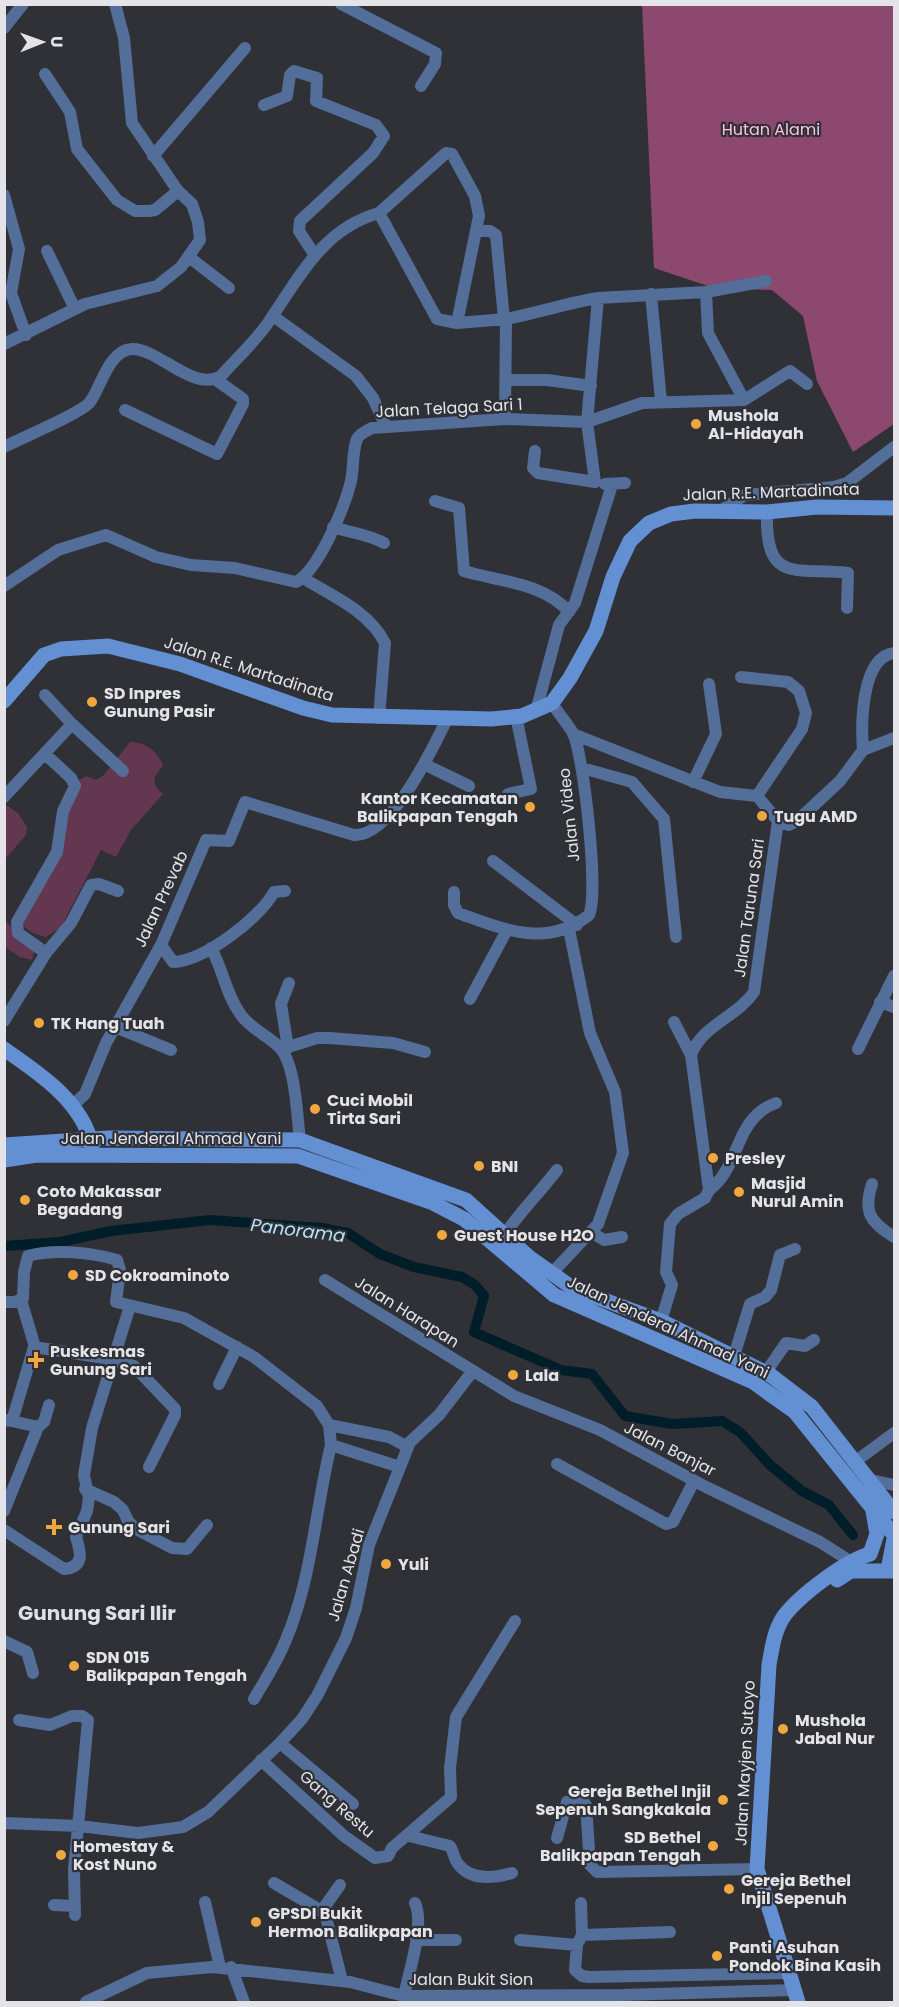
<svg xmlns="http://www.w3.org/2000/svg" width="899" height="2007" viewBox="0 0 899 2007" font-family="Poppins,sans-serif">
	<rect width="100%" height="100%" fill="#303037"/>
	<path fill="#643751" d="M130 742C146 742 157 751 163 765L154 778 156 787 163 794 131 830 116 857 101 850 61 927 46 937 33 933 15 921 51 855 76 782 86 776 96 780 104 775Z
		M6 805 18 813 27 827 26 835 5 859Z
		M4 921 37 944 32 960 20 957 5 947Z"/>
	<path fill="#8d4870" d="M642 5H894V424L853 452 817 381 803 316 772 290 714 288 654 268Z"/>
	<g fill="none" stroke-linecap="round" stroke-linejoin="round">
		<path stroke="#001d2a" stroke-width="10" d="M4 1246 60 1242 111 1231 210 1220 322 1228 348 1233 380 1254 414 1267 462 1277 475 1285 484 1296 474 1332 561 1370 592 1374 625 1416 672 1424 722 1421 740 1432 770 1465 802 1491 829 1505 853 1535"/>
		<path stroke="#526e99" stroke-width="12" d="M341 4 436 53 435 64 421 86
			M4 28 23 4
			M45 74 70 112 77 149 117 200 135 211H149L155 210 178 191
			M264 105 287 96 290 75 294 71 317 78 316 101 376 125 384 136 373 153 300 221 299 231 314 254
			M153 156 245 48
			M4 195 19 249 11 293 26 335
			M379 213 446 153 452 154 475 196 479 216 457 323
			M477 231H490L496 235 504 319
			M47 251 75 309
			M189 257 229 288
			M706 292 766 281
			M651 294 661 401
			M273 316 356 376 373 398 386 427
			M506 319C537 313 567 303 598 298
			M4 344 85 304 157 286 181 267 200 240 198 222 192 204 178 191 132 123 124 38 115 4
			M506 380H547L591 386
			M744 400 790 371 807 384
			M125 410 217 454 243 404V399L215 379
			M4 447C21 438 82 413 90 402 101 387 109 350 132 349 158 348 194 393 221 376 237 358 256 341 270 320 299 277 324 228 379 213L437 319 457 323 506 319 505 419
			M605 484 625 483
			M435 501 459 508 464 571C497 581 545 583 569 612
			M720 511 745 495 834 487 847 483 894 447
			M767 512C765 585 795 567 848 573L847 608
			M333 527C351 533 368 534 384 543
			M303 578C332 596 369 611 385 643L379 718
			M4 586 58 550 106 535 156 557 191 565 235 568 296 582C319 570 345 506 351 481 354 467 352 452 357 439 360 433 367 431 372 428L505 419 587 422 598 298 706 292 708 333 744 400 642 403 587 422 595 482 538 473 533 468 535 451
			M894 653C861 657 861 725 863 750L894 738
			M741 677 788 682 799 691 806 713 802 729 757 796
			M45 695 72 724
			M536 711 559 625 575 603 612 485
			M573 734 720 792 757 796 778 821 754 992C737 1017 701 1026 691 1055L709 1190 705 1198 678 1214 670 1224 666 1272 672 1285 661 1321
			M45 754 71 778 75 786 63 811 57 852 17 922 18 933 46 953
			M424 764 469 786
			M582 768 632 782 664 819 676 937
			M693 782 716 734 709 684
			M508 794 531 789 516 716
			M4 797 72 724 123 771
			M778 821 789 825 797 821 840 781 863 750
			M493 861 577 925
			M454 892V905L458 913C503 929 546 949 589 915 599 893 584 757 573 733 567 723 558 713 552 703
			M161 945 173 962C204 961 260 918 274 892L285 891
			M211 948C223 969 226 995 241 1015 251 1029 267 1035 279 1047 296 1063 297 1118 300 1140
			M470 999 507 930
			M880 1002 894 1007
			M4 1021 46 953 71 923 91 885 99 884 118 891
			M674 1022 691 1055
			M115 1027 171 1050
			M288 1048 281 1004 289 983
			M282 1049 317 1038H329L393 1043 425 1052
			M858 1049 894 976
			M72 1106 85 1094 106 1043 161 945 206 840 229 841 245 802 354 835C391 837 433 748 447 719
			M872 1184C863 1212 870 1222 894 1237
			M709 1190C736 1171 735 1132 760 1112 764 1108 771 1105 776 1103
			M591 1232 604 1240 622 1237
			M505 1234C521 1211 540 1192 557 1170
			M551 1274 598 1224 623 1153 615 1092 590 1033 569 929
			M325 1280 514 1396 600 1430 706 1487 820 1542 850 1561
			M21 1300 35 1347
			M4 1302H15L23 1298 24 1272 28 1256C54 1249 91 1252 117 1260L120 1270 116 1302 184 1318 254 1357 317 1406 329 1425 331 1445 400 1467
			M734 1356 750 1304 765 1297 771 1290 780 1255 795 1249
			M766 1372 786 1343 805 1346 814 1340
			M219 1384 237 1347
			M4 1420 12 1421 34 1347 111 1359 134 1366 175 1409V1415L149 1467
			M12 1421 38 1427 44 1422 49 1405
			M329 1425 389 1437 408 1447
			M856 1461 894 1433
			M557 1464 666 1524 673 1522 694 1481
			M871 1480 894 1485
			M85 1489 114 1502 123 1510 128 1521 136 1529 172 1548 187 1549 207 1525
			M4 1511 38 1427
			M4 1530 64 1569C86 1567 80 1550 76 1537L87 1511 89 1498 84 1475 92 1428 130 1306
			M4 1641 27 1652 33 1673
			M254 1699C265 1680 277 1662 285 1642 312 1580 315 1510 331 1445
			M19 1720 50 1725 72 1716H82L88 1720 74 1870 75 1915
			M280 1743 353 1804
			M261 1760 344 1836 375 1858 388 1856 392 1848 451 1797 450 1768 456 1717 515 1621
			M4 1823 79 1826 138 1833 183 1827 208 1812 280 1743 302 1719 317 1696 346 1638 356 1608 369 1545 410 1442 439 1415 472 1372
			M409 1836 450 1846C454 1852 454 1859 458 1864 471 1881 495 1878 512 1873
			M557 1838 567 1802 583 1801 586 1805 590 1865 597 1872 757 1869
			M274 1883 325 1913 342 1981
			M205 1902 220 1967
			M54 1905 74 1906
			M323 1909 340 1885
			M582 1935 670 1932
			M416 1940H456
			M520 1940 577 1945 575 1970 582 1976 589 1977 788 1973
			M579 1941 582 1935 581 1903
			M231 1967 244 2002
			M406 2001 404 1996C409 1971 425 1925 415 1903
			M86 2002 147 1973 212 1967 350 1982 404 1996 623 1995 793 1990"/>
		<path stroke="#638fd3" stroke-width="15" d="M4 701 44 655 61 649 108 646 180 664 303 708 332 715 491 719 522 716 552 703 570 678 596 631 613 577 630 541 649 523 671 514 695 511 767 512 817 507 894 508
			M4 1049C39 1073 83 1102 92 1146
			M4 1145 109 1138 300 1140 466 1200 529 1257 574 1289 661 1321 769 1374 812 1407 894 1512
			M4 1160 37 1155 298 1156 433 1203 464 1219 554 1295 753 1382 795 1412 894 1535
			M888 1570 894 1539
			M837 1580 851 1571H894
			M798 2002 757 1869 769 1665C772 1648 774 1631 784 1616 800 1595 845 1561 870 1554L877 1534 873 1511"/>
	</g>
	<g fill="#efa73e" stroke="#303037" stroke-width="2">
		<circle cx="696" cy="424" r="6"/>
		<circle cx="92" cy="702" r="6"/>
		<circle cx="530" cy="807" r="6"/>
		<circle cx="762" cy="816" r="6"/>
		<circle cx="39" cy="1023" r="6"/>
		<circle cx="315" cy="1109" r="6"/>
		<circle cx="713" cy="1158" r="6"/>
		<circle cx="479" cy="1166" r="6"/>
		<circle cx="739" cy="1192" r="6"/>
		<circle cx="25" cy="1200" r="6"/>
		<circle cx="442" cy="1235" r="6"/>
		<circle cx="73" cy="1275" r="6"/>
		<path d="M33 1351h6v6h6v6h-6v6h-6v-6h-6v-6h6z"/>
		<circle cx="513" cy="1375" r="6"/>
		<path d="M51 1518h6v6h6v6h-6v6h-6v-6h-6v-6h6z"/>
		<circle cx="386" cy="1564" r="6"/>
		<circle cx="74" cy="1666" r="6"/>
		<circle cx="783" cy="1729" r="6"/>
		<circle cx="723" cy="1800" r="6"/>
		<circle cx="713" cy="1846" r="6"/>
		<circle cx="61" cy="1855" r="6"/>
		<circle cx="729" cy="1889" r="6"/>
		<circle cx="256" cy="1922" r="6"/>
		<circle cx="717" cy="1956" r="6"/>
	</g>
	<g text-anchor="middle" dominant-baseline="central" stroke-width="4.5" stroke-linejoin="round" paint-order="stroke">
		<g font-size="16" fill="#fec0e1" stroke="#303037">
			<text x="771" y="129">Hutan Alami</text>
		</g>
		<g font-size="16" fill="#e4e4e8" stroke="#303037">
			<text transform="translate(449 408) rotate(-3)">Jalan Telaga Sari 1</text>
			<text transform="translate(771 492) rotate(-2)">Jalan R.E. Martadinata</text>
			<text transform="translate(249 669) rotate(18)">Jalan R.E. Martadinata</text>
			<text transform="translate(569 815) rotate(-96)">Jalan Video</text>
			<text transform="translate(161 899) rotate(-65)">Jalan Prevab</text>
			<text transform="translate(749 908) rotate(-82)">Jalan Taruna Sari</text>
			<text x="171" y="1138">Jalan Jenderal Ahmad Yani</text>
			<text transform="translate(407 1312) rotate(32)">Jalan Harapan</text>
			<text transform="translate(668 1327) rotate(25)">Jalan Jenderal Ahmad Yani</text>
			<text transform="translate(670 1449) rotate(27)">Jalan Banjar</text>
			<text transform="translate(346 1575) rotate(-74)">Jalan Abadi</text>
			<text transform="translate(745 1763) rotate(-87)">Jalan Mayjen Sutoyo</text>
			<text transform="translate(337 1804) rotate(41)">Gang Restu</text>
			<text x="471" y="1979">Jalan Bukit Sion</text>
		</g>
		<g font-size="16" font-weight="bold" fill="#e4e4e8" stroke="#303037" text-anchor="start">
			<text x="708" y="415">Mushola<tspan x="708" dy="18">Al-Hidayah</tspan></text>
			<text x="104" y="693">SD Inpres<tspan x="104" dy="18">Gunung Pasir</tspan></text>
			<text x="518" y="798" text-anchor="end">Kantor Kecamatan<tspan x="518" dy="18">Balikpapan Tengah</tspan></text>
			<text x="774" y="816">Tugu AMD</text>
			<text x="51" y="1023">TK Hang Tuah</text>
			<text x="327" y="1100">Cuci Mobil<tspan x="327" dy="18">Tirta Sari</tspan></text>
			<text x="725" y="1158">Presley</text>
			<text x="491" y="1166">BNI</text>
			<text x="751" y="1183">Masjid<tspan x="751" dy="18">Nurul Amin</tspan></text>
			<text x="37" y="1191">Coto Makassar<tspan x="37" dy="18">Begadang</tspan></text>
			<text x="454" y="1235">Guest House H2O</text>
			<text x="85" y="1275">SD Cokroaminoto</text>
			<text x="50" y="1351">Puskesmas<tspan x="50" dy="18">Gunung Sari</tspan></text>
			<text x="525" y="1375">Lala</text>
			<text x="68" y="1527">Gunung Sari</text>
			<text x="398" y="1564">Yuli</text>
			<text x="86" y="1657">SDN 015<tspan x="86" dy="18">Balikpapan Tengah</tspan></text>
			<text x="795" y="1720">Mushola<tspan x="795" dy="18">Jabal Nur</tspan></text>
			<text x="711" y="1791" text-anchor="end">Gereja Bethel Injil<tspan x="711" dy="18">Sepenuh Sangkakala</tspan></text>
			<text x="701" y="1837" text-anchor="end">SD Bethel<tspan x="701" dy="18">Balikpapan Tengah</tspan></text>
			<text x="73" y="1846">Homestay &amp;<tspan x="73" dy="18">Kost Nuno</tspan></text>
			<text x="741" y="1880">Gereja Bethel<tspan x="741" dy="18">Injil Sepenuh</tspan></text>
			<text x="268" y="1913">GPSDI Bukit<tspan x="268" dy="18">Hermon Balikpapan</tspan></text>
			<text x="729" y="1947">Panti Asuhan<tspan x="729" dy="18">Pondok Bina Kasih</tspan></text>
		</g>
		<g font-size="18" font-style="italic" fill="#b6e2f8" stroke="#303037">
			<text transform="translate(298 1230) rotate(7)">Panorama</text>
		</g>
		<g font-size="20" font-weight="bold" fill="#dfdfe7" stroke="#303037">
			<text x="97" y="1613">Gunung Sari Ilir</text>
		</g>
	</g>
	<rect width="899" height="2007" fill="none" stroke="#e4e4e8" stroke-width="12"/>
	<g transform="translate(42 42) rotate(89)" stroke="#303037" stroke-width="4.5" paint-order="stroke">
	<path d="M0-4.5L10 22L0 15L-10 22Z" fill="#e4e4e8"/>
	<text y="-9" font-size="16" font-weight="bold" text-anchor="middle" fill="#e4e4e8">U</text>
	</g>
</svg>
